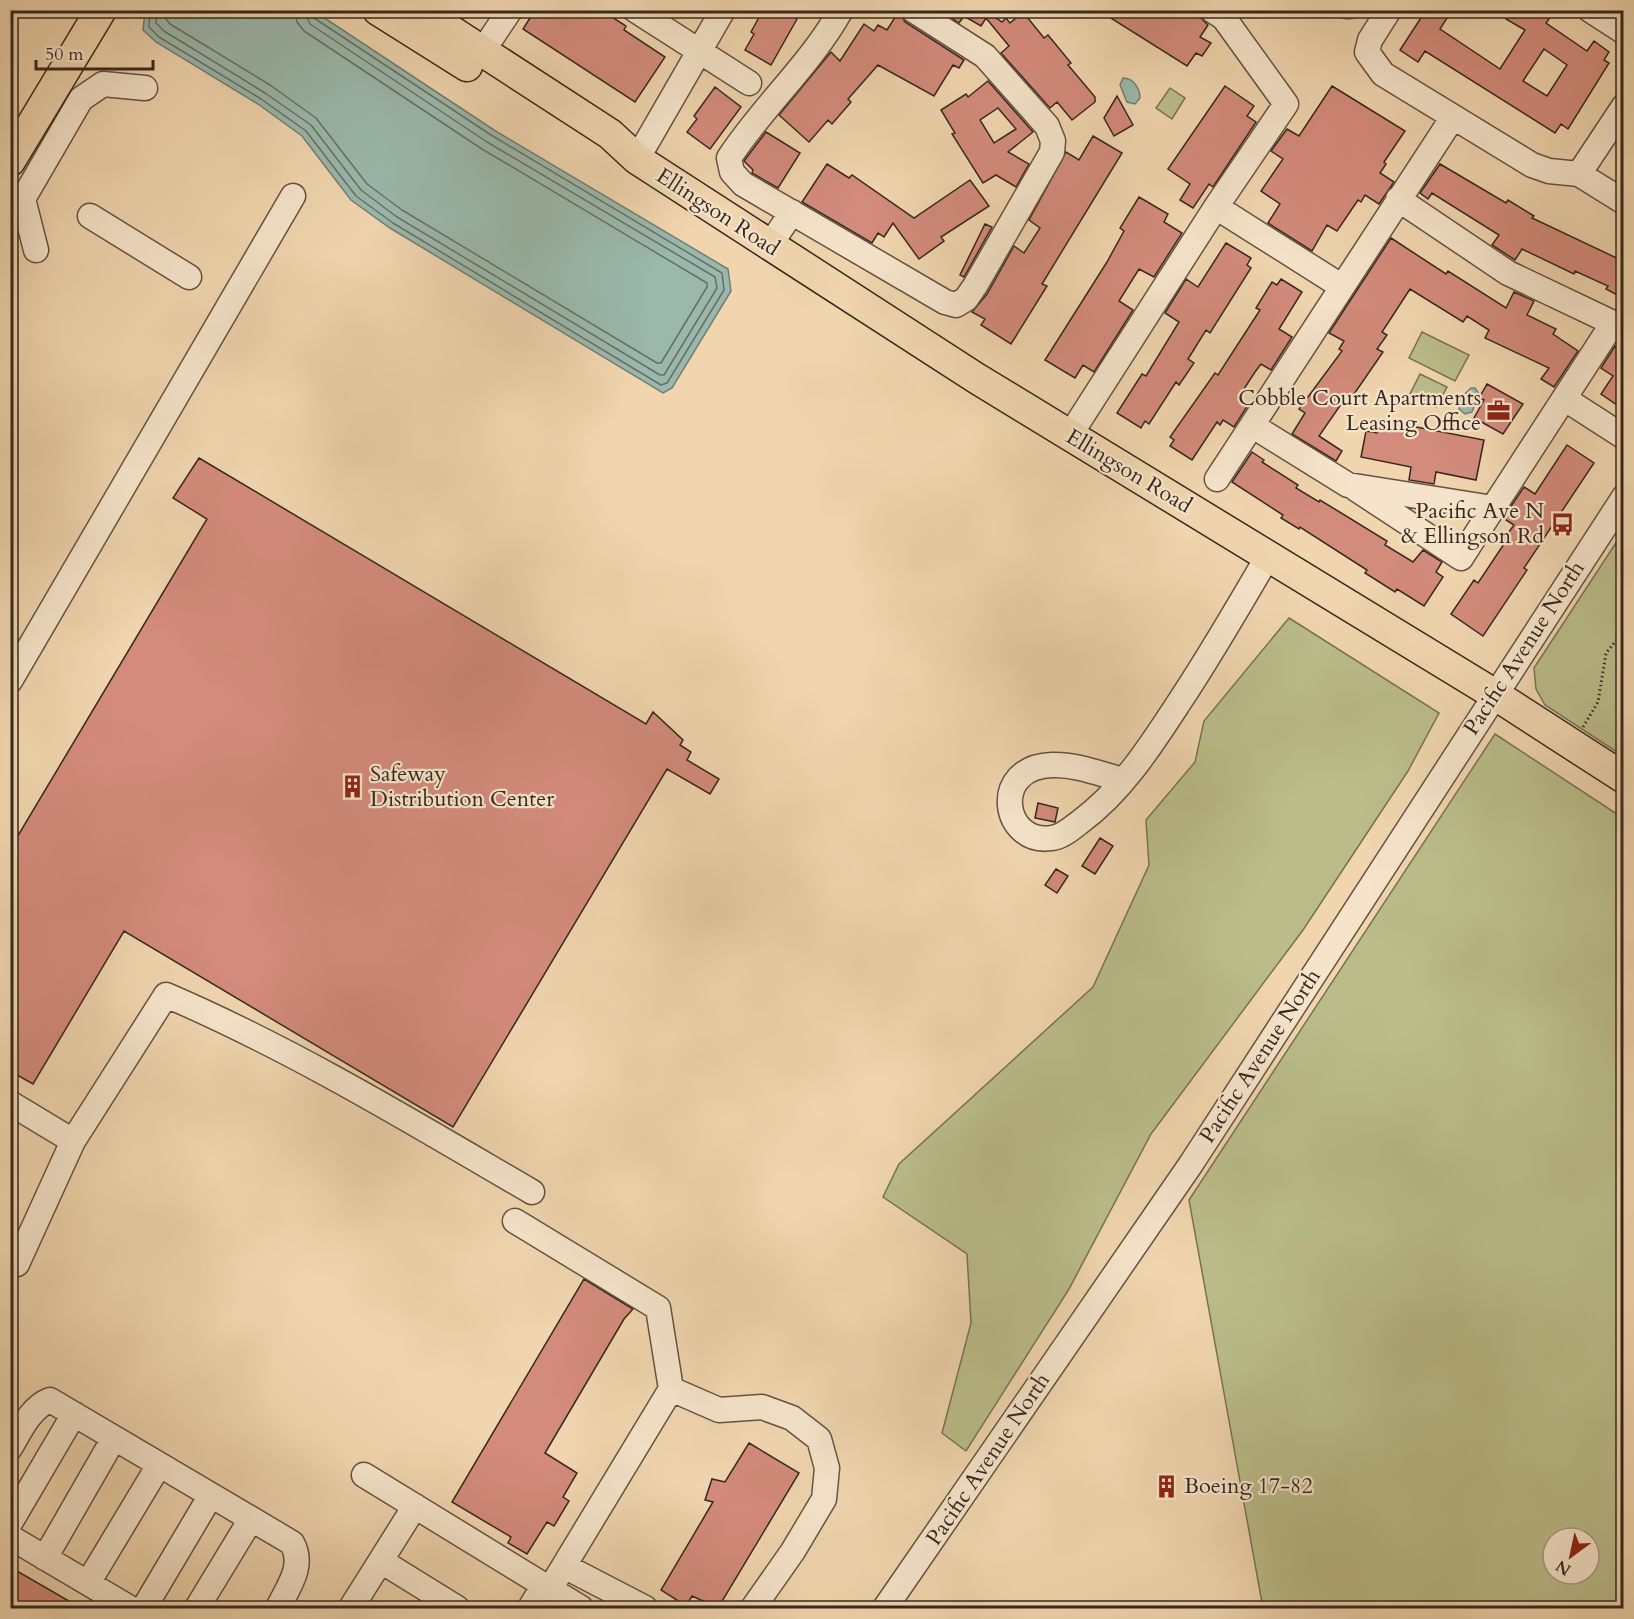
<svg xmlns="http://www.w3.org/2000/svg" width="1634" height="1619" viewBox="0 0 1634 1619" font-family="Cardo,serif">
	<rect width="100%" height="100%" fill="#f0d5ae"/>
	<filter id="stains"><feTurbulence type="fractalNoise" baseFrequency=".00333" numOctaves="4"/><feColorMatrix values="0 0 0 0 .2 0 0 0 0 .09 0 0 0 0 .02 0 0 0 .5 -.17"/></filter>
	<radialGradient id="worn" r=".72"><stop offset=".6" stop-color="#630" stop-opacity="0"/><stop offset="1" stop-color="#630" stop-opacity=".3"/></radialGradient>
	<path fill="#babd8a" stroke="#787255" stroke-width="1.5" fill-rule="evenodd" d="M1170 88 1185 98 1172 119 1156 108Z
		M1422 332 1469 355 1455 381 1409 358Z
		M1420 374 1447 387 1436 407 1410 394Z
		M1623 532V756L1545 705 1536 689 1534 668Z
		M1289 618 1439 713 1408 771 1303 930 1151 1134 1069 1289 966 1451 942 1433 971 1323 967 1254 883 1197 899 1164 1093 987 1149 865 1146 820 1195 762 1204 721Z
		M1495 734 1623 818V1608H1263L1189 1200ZM1553 1538H1589V1574H1553Z"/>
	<path fill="#9ab8ac" stroke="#727e74" stroke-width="1.5" d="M145 11H314L494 130 728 269 731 291 672 388 663 393 390 228 351 200 302 136 258 104 156 42 143 30Z
		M1325 11H1364C1353 25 1338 18 1325 11Z
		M1123 78C1134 78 1140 89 1140 98L1135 104 1127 102 1120 85Z
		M1471 388H1475L1479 394 1472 412 1465 414 1459 409 1461 398Z"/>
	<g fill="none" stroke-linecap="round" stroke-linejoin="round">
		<path stroke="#687066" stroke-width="1.5" d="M150 10 149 27 159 37 261 99 306 131 356 196 393 223 661 385 667 383 724 290 722 273 491 135 314 18 311 10
			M157 10 156 23 164 31 265 93 311 125 361 190 397 217 660 375H664L717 288 715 277 487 142 310 24 304 10
			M166 10V19L170 24 270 85 316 118 367 184 402 210 657 363H661L707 287V283L482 149 304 31 297 22 295 10"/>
	</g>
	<path fill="#d38b7b" stroke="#372720" stroke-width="1.5" fill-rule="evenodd" d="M535 10H601L626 26 624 30 665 57 635 102 523 29Z
		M763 10H783L797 19 771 65 745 50 754 34 751 32Z
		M940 10H991L989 13 1002 22 1006 18 1010 23 1023 12 1044 38 1048 35 1071 63 1068 65 1095 97V102L1072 120 1057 102 1050 108 1001 53 1009 46 986 18 981 26 964 16 959 23Z
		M1098 10H1193L1208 25 1200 37 1211 43 1202 56 1196 53 1187 66Z
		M1426 10H1452L1440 29 1500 69 1525 30 1506 19 1511 10H1545L1552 15 1546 23 1587 51 1594 41 1609 52 1604 60 1609 63 1568 129 1561 124 1555 133 1425 51 1418 62 1400 50ZM1544 49 1567 65 1547 96 1523 81Z
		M899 11 905 22 964 60 959 68 953 65 934 96 878 65 848 99 851 102 832 124 828 120 809 142 779 115 831 52 840 61 864 24 874 31 878 25 887 30Z
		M988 81 1033 132 1008 152 1029 164 1016 187 996 175 983 183 952 134 955 133 941 110 966 94 968 97ZM998 108 1016 129 994 143 980 120Z
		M1225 86 1254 106 1247 116 1256 122 1213 187 1209 184 1193 208 1180 200 1190 184 1168 169Z
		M1332 86 1405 131 1384 162 1386 164 1380 173 1394 182 1379 204 1365 195 1361 202 1358 200 1337 231 1327 225 1312 251 1268 223 1280 204 1261 191 1283 159 1271 151 1287 129 1299 136Z
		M715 87 741 107 710 149 687 132 697 119 694 116Z
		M1117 96 1133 125 1114 136 1104 118Z
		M766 132 800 153 778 188 752 173 753 170 744 161Z
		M1093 136 1122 153 1042 284 1047 286 1011 344 981 325 985 319 972 312 987 294 1014 246 1024 253 1040 228 1029 220 1066 152 1079 160Z
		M827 164 849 178 852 175 914 218 970 180 989 206 941 237 944 241 919 259 893 223 884 237 878 233 872 243 802 202Z
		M1440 164 1506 203 1508 200 1534 216 1532 218 1623 261V298L1606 289 1608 286 1575 271 1574 274 1522 249 1515 260 1492 245 1499 235 1432 193 1428 199 1420 193Z
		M1139 197 1168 214 1164 222 1182 233 1154 277 1139 269 1119 301 1133 310 1094 372 1083 365 1075 378 1045 360 1107 262 1124 231 1120 228Z
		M985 224 992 227 964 277 960 275Z
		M1391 238 1446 274 1448 271 1506 308 1514 292 1534 301 1527 315 1556 329 1553 334 1578 351 1554 387 1541 379 1549 368 1485 338 1489 330 1467 316 1463 322 1410 289 1382 332 1387 335 1377 349 1383 352 1350 400 1346 397 1319 436 1342 451 1336 461 1292 434 1305 413 1299 409 1342 351 1339 349 1344 341 1329 333Z
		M1226 243 1251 258 1247 265 1251 268 1210 333 1206 330 1193 351 1188 359 1194 363 1179 385 1176 382 1149 424 1145 421 1141 428 1117 413 1142 374 1146 376 1179 322 1165 313 1186 279 1198 287Z
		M1281 279 1302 292 1279 329 1292 337 1271 370 1261 364 1255 372 1238 398 1248 405 1234 427 1223 420 1220 425 1217 422 1192 460 1170 446 1174 440 1170 437 1215 373 1218 375 1260 310 1256 308 1272 282 1277 285Z
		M1615 346 1623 352V409L1601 394 1613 376 1601 368Z
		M1487 384 1523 404 1503 434 1474 418 1484 400 1479 398Z
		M1380 420 1484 440 1476 480 1436 472 1434 484 1409 480 1411 467 1361 457 1366 431 1377 433Z
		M1567 445 1594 463 1524 568 1527 570 1483 636 1451 614 1474 580 1478 583 1506 541 1504 539 1514 525 1503 518 1524 487 1535 494Z
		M1252 452 1264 460 1262 462 1298 485 1296 488 1319 502 1320 500 1387 541 1385 545 1413 562 1423 550 1442 562 1436 572 1443 577 1424 606 1397 589 1395 592 1365 573 1367 570 1300 527 1299 529 1281 518 1283 515 1232 482Z
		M199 458 646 724 653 712 683 740 680 745 691 752 687 760 719 779 710 794 667 769 453 1127 124 931 33 1084 10 1071V849L207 519 173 498Z
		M1038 803 1058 808 1055 822 1035 818Z
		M1100 838 1113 846 1095 874 1082 866Z
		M1056 869 1068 876 1057 893 1045 885Z
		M584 1279 633 1309 624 1319 545 1453 577 1473 563 1497 569 1501 554 1526 547 1522 527 1554 508 1543 511 1537 452 1502Z
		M749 1443 799 1473 718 1608 692 1596 686 1606 661 1590 713 1502 705 1500 712 1479 725 1482Z
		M10 1567 81 1608H10Z"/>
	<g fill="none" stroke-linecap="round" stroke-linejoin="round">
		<defs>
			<path id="minor" d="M635 10 749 83
				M841 10C811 64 763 106 729 158L732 172 743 184 945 302 956 305 966 299 975 286 1052 152 1053 141 1047 126 985 56 913 10
				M1389 10 1370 40 1367 52 1383 74 1532 165 1549 171 1579 174 1624 202
				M1590 10 1624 32
				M482 52 510 10
				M637 159 723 10
				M1579 174 1624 106
				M1216 207 1341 286
				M90 216 189 277
				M770 245 792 212
				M36 250 23 199 81 99 103 84 145 88
				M1565 399 1624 437
				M1253 426 1348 485 1493 508 1613 323 1508 273 1398 199
				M1070 435 1216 207 1286 104 1224 18 1212 10
				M1217 479 1453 117
				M1356 489 1461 558 1493 508
				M10 681 293 196
				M1123 780C1100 774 1076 764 1052 765 989 767 1003 846 1052 838 1062 837 1072 828 1080 822 1121 792 1150 747 1178 704 1210 656 1239 606 1268 556
				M10 1103 73 1141 17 1264
				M73 1141 166 995C294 1050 412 1122 532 1192
				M515 1221 658 1308 671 1389 550 1589
				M671 1389 719 1410 762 1407 792 1418 819 1439 827 1468 824 1499 793 1551 753 1608
				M10 1448C20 1431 31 1407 50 1400L292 1543C305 1566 288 1587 278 1608
				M364 1475 581 1608
				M10 1523 74 1414
				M10 1537 130 1608
				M45 1558 114 1438
				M381 1561 457 1608
				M564 1566 645 1608
				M88 1583 159 1465
				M144 1608 211 1495
				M197 1608 251 1519
				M351 1608 415 1506
				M530 1608 544 1585
				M885 1608 1191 1164 1624 497"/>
			<path id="major" d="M378 10 467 66
				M419 10 610 134 637 159 976 378 1494 694 1624 778
				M10 161 101 10"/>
		</defs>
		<use href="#minor" stroke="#655244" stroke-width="27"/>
		<use href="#major" stroke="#372720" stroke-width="33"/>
		<path stroke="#372720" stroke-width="3" stroke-dasharray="1.5 3" stroke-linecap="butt" d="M1624 547C1614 561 1616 569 1624 584
			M1583 727 1598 702 1606 653 1624 631"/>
		<use href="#minor" stroke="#f5e4ca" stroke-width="24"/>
		<use href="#major" stroke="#f0d5ae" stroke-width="30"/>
		<defs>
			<path id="rail" d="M10 16 14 10"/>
		</defs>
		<use href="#rail" stroke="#372720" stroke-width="7"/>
		<use href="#rail" stroke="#f5e4ca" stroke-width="4.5" stroke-dasharray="14" stroke-linecap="butt"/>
	</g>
	<defs>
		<symbol id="office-bare" viewBox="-9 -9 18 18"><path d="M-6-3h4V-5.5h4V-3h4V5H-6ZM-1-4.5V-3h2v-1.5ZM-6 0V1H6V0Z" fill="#8f2418" stroke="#f5e4ca" stroke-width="2.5" paint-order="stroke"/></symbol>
		<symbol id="bus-bare" viewBox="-9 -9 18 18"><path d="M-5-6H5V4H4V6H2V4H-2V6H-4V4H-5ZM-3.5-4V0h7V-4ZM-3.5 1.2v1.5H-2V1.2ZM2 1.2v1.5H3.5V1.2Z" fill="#8f2418" stroke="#f5e4ca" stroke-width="2.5" paint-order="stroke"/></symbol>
		<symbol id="building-bare" viewBox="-9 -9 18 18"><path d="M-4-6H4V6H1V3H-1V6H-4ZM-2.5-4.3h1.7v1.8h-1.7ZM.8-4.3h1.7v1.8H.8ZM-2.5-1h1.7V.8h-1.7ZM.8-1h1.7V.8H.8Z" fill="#8f2418" stroke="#f5e4ca" stroke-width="2.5" paint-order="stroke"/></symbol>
	</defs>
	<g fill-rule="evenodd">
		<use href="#office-bare" x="1482" y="394" width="33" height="33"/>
		<use href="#bus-bare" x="1546" y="508" width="33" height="33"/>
		<use href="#building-bare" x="336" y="770" width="33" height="33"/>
		<use href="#building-bare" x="1150" y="1470" width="33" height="33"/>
	</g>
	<g text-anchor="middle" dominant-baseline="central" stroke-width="4.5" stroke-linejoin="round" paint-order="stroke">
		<g font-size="22" fill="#372720" stroke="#f5e4ca">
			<text transform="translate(718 212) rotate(33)">Ellingson Road</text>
			<text transform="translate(1129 471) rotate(31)">Ellingson Road</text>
			<text transform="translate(1524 648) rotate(-57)">Pacific Avenue North</text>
			<text transform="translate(1260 1056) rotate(-57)">Pacific Avenue North</text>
			<text transform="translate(988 1459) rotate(-56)">Pacific Avenue North</text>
		</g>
		<g font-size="22" fill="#372720" stroke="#f5e4ca" text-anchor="end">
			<text x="1481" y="398">Cobble Court Apartments<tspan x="1481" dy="25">Leasing Office</tspan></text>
			<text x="1544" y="511">Pacific Ave N<tspan x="1544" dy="25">&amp; Ellingson Rd</tspan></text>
			<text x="370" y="774" text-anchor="start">Safeway<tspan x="370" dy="25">Distribution Center</tspan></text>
			<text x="1184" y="1486" text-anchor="start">Boeing 17-82</text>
		</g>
	</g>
	<rect width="1634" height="1619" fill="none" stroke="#f0d5ae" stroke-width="36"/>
	<rect x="12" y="12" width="1610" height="1595" fill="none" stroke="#372720" stroke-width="3"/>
	<rect x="18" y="18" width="1598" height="1583" fill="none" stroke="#372720" stroke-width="1.5"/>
	<g transform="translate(1571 1556) rotate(213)"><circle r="28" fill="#f5e4ca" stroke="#a99886" stroke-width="1.5"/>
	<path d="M0-4.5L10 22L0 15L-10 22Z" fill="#8f2418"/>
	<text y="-9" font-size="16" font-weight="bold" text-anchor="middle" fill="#372720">N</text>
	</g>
	<path d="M36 60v9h117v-9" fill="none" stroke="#372720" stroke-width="3"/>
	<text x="45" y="60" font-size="18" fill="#372720" stroke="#f5e4ca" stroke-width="4.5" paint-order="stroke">50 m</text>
	<rect width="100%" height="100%" filter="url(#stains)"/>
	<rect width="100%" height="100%" fill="url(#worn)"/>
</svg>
